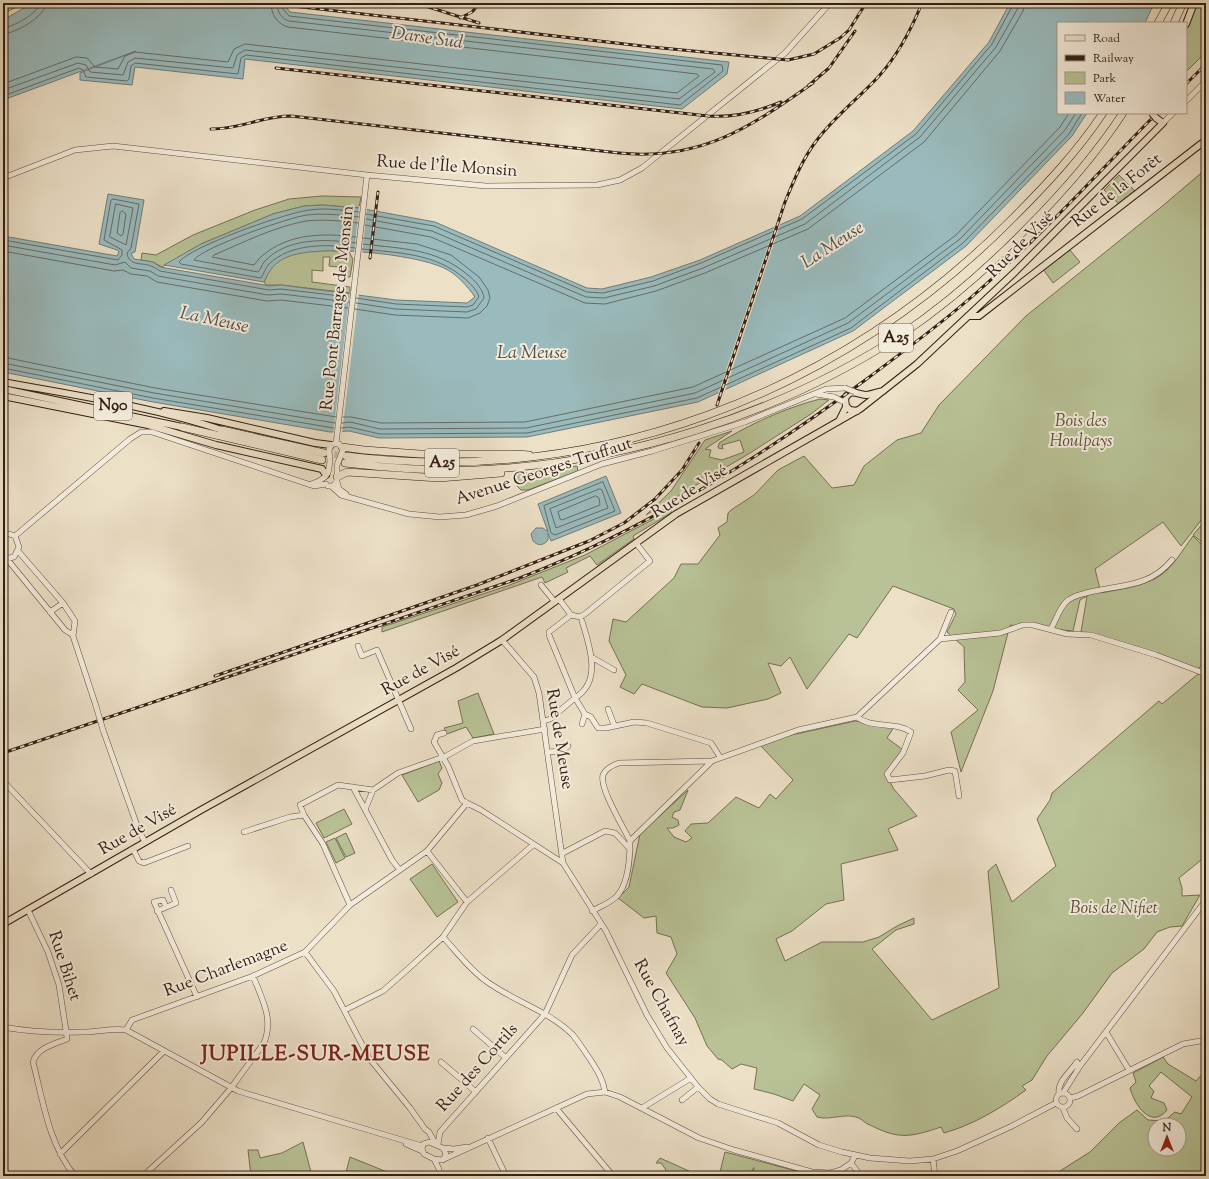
<svg xmlns="http://www.w3.org/2000/svg" width="1209" height="1179" viewBox="0 0 1209 1179" font-family="'Sorts Mill Goudy',serif">
	<rect width="100%" height="100%" fill="#ece0c7"/>
	<filter id="stains"><feTurbulence type="fractalNoise" baseFrequency=".005" numOctaves="4"/><feColorMatrix values="0 0 0 0 .2 0 0 0 0 .09 0 0 0 0 .02 0 0 0 .5 -.17"/></filter>
	<radialGradient id="worn" r=".72"><stop offset=".6" stop-color="#630" stop-opacity="0"/><stop offset="1" stop-color="#630" stop-opacity=".3"/></radialGradient>
	<path fill="#b8c296" stroke="#767054" fill-rule="evenodd" d="M3 3H24L3 14Z
		M1198 3H1206V52L1186 72V27Z
		M1206 169V514L1181 546 1163 522 1095 569 1101 593C1121 589 1141 587 1158 577 1173 568 1183 549 1193 536L1206 549V660L1198 669 1135 646 1081 632 1087 596 1080 600 1073 631 1010 625 993 691 961 772 951 732 978 710 958 690 965 682 964 647 947 632 956 614 954 609 893 586 857 638 849 634 807 689 790 657 781 666 768 663 781 693 768 699 727 708 702 707 642 684 634 694 620 687 626 675 609 641 613 619 626 622 674 578 681 564H698L720 535 718 528 727 522 728 513 731 510 754 495 778 470 804 456 832 488 854 485 864 466 897 440 921 433 939 405 1026 316 1160 208Z
		M1119 175 1135 191 1119 204 1104 190Z
		M322 196 361 197 359 208 322 205 304 206 273 214 201 244 162 267 153 262 141 260 142 253 156 255 193 235 255 210 289 199Z
		M1069 249 1080 262 1053 283 1043 269Z
		M323 250 349 252 353 259 350 277H345L346 268 329 266 330 257H323V271L312 270V282L350 287V293L281 285H266L264 282C266 278 268 272 271 268 283 253 306 251 323 250Z
		M820 399 829 400 811 414 750 453 646 515 671 491 705 440 732 431 705 449 711 450 709 457 722 460 744 452 740 440 722 445 723 449 718 448 719 443C750 424 785 408 820 399Z
		M577 466 578 471 528 490H521L514 483 513 475Z
		M671 510V513L633 536 634 539 597 565 590 556 566 568 568 572 545 583 542 577 382 632V627L507 586 585 555Z
		M1206 520V545L1193 535Z
		M1198 674 1206 675V856L1179 878 1182 888V896L1200 895 1182 926 1170 927 1157 932 1144 949 1112 973 1083 1013 1047 1056 1032 1080 1022 1086 1026 1090C1001 1108 973 1125 944 1133L941 1127C911 1137 899 1140 870 1125 866 1124 863 1120 859 1118 845 1112 831 1121 817 1117L812 1109 820 1095 804 1084 793 1101 774 1094 754 1089 757 1068 741 1064 732 1069 722 1060 718 1059 707 1046 695 1018 666 973 677 954 671 937 657 933 656 916 644 918 618 898 629 887 640 834 688 790 680 810 674 812 672 817 678 820 679 825 673 828H667L674 837 686 842 692 838 685 831 691 824 708 823 736 797 759 808 770 794 776 799 793 780 761 746 787 736 855 721 894 727 887 738 902 749 898 761 887 775 893 788 917 816 888 829 898 850 841 864 844 900 826 904 792 931 776 939 785 961 822 942H863L879 937 897 926 914 918V924L896 930 872 949 932 1020 999 988 988 871 996 864 1012 902 1056 866 1037 819 1050 800 1052 793 1159 701 1162 704Z
		M478 693 494 734 473 738 466 727 447 734 444 728 463 723 458 701Z
		M439 761 442 768 438 774 442 783 439 790 418 802 402 775Z
		M344 809 352 824 324 838 316 823Z
		M346 833 355 853 346 857 336 838Z
		M335 838 345 858 336 863 326 842Z
		M432 864 458 902 437 917 410 879Z
		M1204 1052 1206 1053V1176H1052L1090 1152 1119 1123 1137 1110 1148 1120 1164 1121 1175 1112 1181 1114 1192 1097 1161 1072 1149 1086 1154 1091 1151 1098 1164 1103 1167 1110C1151 1130 1134 1104 1130 1088L1136 1082 1133 1073 1163 1057 1168 1064 1196 1081 1205 1071 1202 1057ZM1155 1125H1179V1149H1155Z
		M303 1142 312 1176H251L248 1150H258L260 1158 282 1153Z
		M725 1152 815 1176H791L774 1172 769 1176H719Z
		M350 1157 397 1176H345Z
		M660 1158 689 1171 687 1176H661L666 1170 661 1163H656Z"/>
	<path fill="#9abbbd" stroke="#717c79" d="M33 3H286V7L290 12 729 62 727 74 682 109 245 59 243 79 135 67 132 85 80 80V73L136 51 3 100V20Z
		M1010 3H1154L1145 23H1058V113H1087L1072 136 966 246 853 331 698 402 527 437 379 438 349 431 330 432 153 402 3 372V236L117 256 119 252 117 250 99 244 108 194 144 200 135 252 131 253 134 259 153 262 160 267 270 286 281 285 396 300 467 303 475 297C467 286 457 274 444 268 415 254 315 243 285 258 274 263 269 271 264 282L164 265 201 244 273 214 304 206 322 205 359 208 435 222 587 288 602 289 651 277 700 260 800 216 913 131 989 42Z
		M606 476 621 513 551 541 548 533V540C543 546 538 546 533 541L531 534 536 528H543L548 532 538 504Z"/>
	<path fill="#ece0c7" d="M359 206 367 208 362 255 354 254Z
		M781 222 725 391 718 394 775 225Z
		M350 291 359 292 342 434H333Z"/>
	<g fill="none" stroke-linecap="round" stroke-linejoin="round">
		<path stroke="#666c68" stroke-width="1" d="M3 28C13 27 39 13 40 3
			M3 34C16 33 45 17 46 3
			M3 84 76 57 87 58 95 67 118 69 125 56 135 52 228 62 234 49 245 44 677 93 699 76 697 74 288 27C277 24 271 14 271 3
			M3 90 78 63 86 65 90 72 123 75 128 62 135 58 233 68 237 55 245 50 679 99 715 72 713 69 289 21C281 19 277 11 277 3
			M3 96 79 68 83 70 86 77 127 81 129 79 131 66 135 63 238 74 241 58 246 55 680 105 723 71 722 65 289 16 283 9 282 3
			M116 204 133 208 126 245 110 237Z
			M122 211 126 214 123 234 121 236 117 233 120 213Z
			M366 214 434 226 587 292 603 293 653 281 701 263 802 219 916 134 992 44 1014 3
			M366 219 432 231 586 297 604 298 654 286 703 268 805 224 920 137 996 47 1018 8 1019 3
			M365 225 431 237 585 303 605 304 656 291 705 273 808 229 924 142 1000 51 1023 11 1025 3
			M356 237C323 233 289 233 262 256 259 258 257 262 254 265L212 257 214 255C244 242 274 227 306 221 323 219 341 221 358 223
			M3 240 118 260 122 255V250L104 240 111 200 113 199 139 204 131 248 127 253C129 267 142 262 151 266 154 267 157 269 160 271L269 290 281 289 349 297
			M356 243C326 239 287 237 264 262 262 265 261 269 258 272L194 260C201 248 290 217 307 215 324 213 342 215 359 217
			M3 245 115 265 125 262 131 268 150 271 158 276 268 295 281 294 349 302
			M355 248C327 244 291 243 269 264 265 268 264 274 261 278L181 264 179 262C192 246 281 215 304 211 322 207 341 210 359 212
			M3 251 114 271 123 270 131 274 147 276 157 282 267 301 281 300 348 308
			M356 298 396 304 467 307 473 305 479 297C477 290 470 283 464 278 434 253 399 253 362 249
			M356 303 395 309 467 312 476 309 484 298C483 289 475 281 468 275 436 248 402 249 363 244
			M355 309 395 315 468 318 480 313 487 306 490 298 488 290 479 277 451 255 417 244 363 238
			M3 357 155 388 336 417
			M3 363 154 393 335 423
			M3 368 153 398 334 428
			M343 417H351L381 423 525 422 693 387 845 318 956 235 1060 127 1069 113
			M342 423 350 422 380 429 526 428 695 393 848 323 960 239 1065 130 1076 113
			M341 428 349 427 380 434 527 433 697 398 851 328 963 243 1069 134 1082 113
			M603 482 615 511 555 535 551 533 544 506Z
			M600 489 602 490 608 508 556 528 550 509Z
			M596 496 599 498 600 505 562 520 560 519 558 512Z"/>
		<path stroke="#717c79" stroke-width="1.5" d="M749 1176 754 1168"/>
		<path stroke="#c7b9a3" stroke-width="7" stroke-dasharray="7 3.5" stroke-linecap="butt" d="M324 453 346 456"/>
		<defs>
			<path id="minor" d="M1186 101 1206 81
				M1163 123 1173 113
				M3 178 75 150 113 146 367 175 486 186 597 185 620 180 642 168 785 53 830 3
				M816 394 834 397
				M336 444 367 175
				M328 473 330 462 329 449 333 444H339L343 450 337 465V481L333 486H328
				M337 482 339 489 346 494
				M311 484 319 481 325 477
				M331 486 341 495 409 514 440 517 466 515 497 506 602 464 652 451 745 422 826 389 845 388
				M3 532 15 536 19 547 14 557 3 559
				M15 536 130 439 141 432H152L314 486 326 484
				M18 551 63 603 75 621 73 636 96 706
				M7 559 65 630 73 635
				M541 585 555 602
				M50 612 63 603
				M571 615 580 617 585 614 650 561 636 543
				M582 621C589 645 603 681 575 698L585 714 591 717 598 728H606L634 722 647 723 711 743 720 757
				M1051 629C1056 620 1059 609 1066 602 1072 596 1079 595 1086 593 1119 584 1148 589 1172 560
				M940 639 1000 633 1023 625H1033L1067 634 1091 635 1156 655 1206 674
				M502 640 534 677 539 693 563 863
				M358 646 362 656 377 650 411 729
				M593 658 614 670
				M608 709 614 725
				M857 717C872 729 895 721 911 732L903 753 887 774 890 780 925 776 949 770 955 771 959 796
				M544 721 550 719 575 698 549 635V632L571 615 559 599
				M582 724 585 714
				M103 730 139 831 145 842
				M444 733 437 735 434 742 448 766 462 800 467 803
				M548 752 562 751 568 746
				M3 781 91 874
				M353 787 392 860 399 869
				M365 810 373 790 398 773 446 756 473 741 545 729
				M244 832 290 817 304 815
				M630 841 712 761
				M133 849 139 861 144 863 188 846
				M427 851 467 902
				M563 853 605 831 615 833 630 849
				M350 905 323 844 304 815 300 805 338 785 373 790
				M166 907 163 900 154 902 197 997
				M28 910 48 952 59 985 67 1037V1039C54 1044 37 1048 33 1062 43 1101 49 1145 75 1176
				M157 911 176 903 171 890
				M592 911C599 907 610 903 616 897 629 884 630 858 630 841 624 828 599 788 603 775 606 768 613 765 619 763L712 761 798 730 857 717 940 639 951 612
				M443 937C457 952 469 969 486 981 513 1001 547 1010 572 1034 579 1042 584 1051 590 1059 597 1070 603 1079 605 1092
				M305 952 334 991 369 1058 410 1108 425 1129 429 1132 435 1143
				M345 1010 383 991 408 969 443 937 467 902 533 845
				M3 1027C30 1032 56 1033 83 1032 98 1032 111 1028 126 1030L238 1091 422 1146
				M473 1029 506 1058
				M126 1030 132 1020 253 976 305 952 350 905 427 851 467 803 481 810 563 863 606 931 647 1015 667 1048 698 1087 710 1099 718 1104 778 1123 819 1145 842 1152 870 1158 910 1161 933 1159 957 1151 1010 1127 1056 1103
				M1106 1032 1129 1070
				M441 1062 476 1092
				M1056 1100a7 7 0 1 1 14 0a7 7 0 1 1-14 0Z
				M1059 1093C1057 1082 1071 1071 1077 1062
				M1063 1093 1080 1066 1206 900
				M1070 1098 1078 1096 1183 1044 1206 1040
				M682 1100 698 1087
				M556 1108 613 1176
				M642 1108 691 1078
				M1063 1108 1067 1118 1077 1129
				M488 1138 506 1176
				M406 1144 422 1151
				M438 1144 440 1132 545 1014 572 955 601 924
				M443 1148 454 1149 467 1147
				M60 1154 164 1051
				M434 1159 439 1169 440 1176
				M933 1159 935 1176
				M443 1160 446 1154 443 1148 429 1142 423 1144 422 1149 424 1154 434 1159 442 1160 587 1094 605 1092 620 1097 699 1138 734 1150 812 1172 830 1173 841 1170 851 1163 855 1156
				M851 1163 861 1176
				M10 1176 16 1174
				M143 1176 202 1122 231 1088 264 1043C274 1019 262 999 253 976
				M599 1176 609 1172"/>
			<path id="major" d="M1186 24 1194 3
				M968 316H979L1206 140
				M3 382C74 395 154 407 222 430
				M3 389 182 427
				M3 396 148 425 216 445 322 469 326 475
				M164 411 207 418 315 443 331 445
				M857 411 850 410 846 406 845 399C850 387 858 395 867 395 873 394 878 392 883 391
				M839 421 846 407
				M3 924 201 810 456 668 502 640 676 514 860 409 917 364 1015 272 1163 123 1156 118"/>
			<path id="highway" d="M1158 23 1169 3
				M1174 23 1183 3
				M182 427 322 460
				M222 430 324 453
				M342 447 364 450 420 454H517L529 455
				M346 456C595 487 836 396 1012 219 1045 186 1077 152 1103 113
				M345 463C388 468 432 471 475 470 622 464 778 415 901 335 947 304 989 267 1028 227 1063 192 1096 154 1123 113
				M337 477 347 472 439 478 501 473"/>
		</defs>
		<use href="#minor" stroke="#614e40" stroke-width="6"/>
		<use href="#major" stroke="#331e13" stroke-width="8"/>
		<use href="#highway" stroke="#331e13" stroke-width="8"/>
		<use href="#minor" stroke="#f3ebdb" stroke-width="5"/>
		<use href="#major" stroke="#ece0c7" stroke-width="6"/>
		<use href="#highway" stroke="#ece0c7" stroke-width="7"/>
		<defs>
			<path id="rail" d="M416 3 479 23
				M293 6 651 47 788 60 814 54 840 38 849 30 866 3
				M460 18 472 12 480 3
				M276 68 708 116C734 118 757 112 781 102
				M1186 84 1206 64
				M808 86 829 68 855 31
				M211 129C242 129 262 116 291 116L619 153C701 161 749 128 813 83
				M370 258 378 192
				M717 405 785 202C794 180 803 158 817 140 835 116 859 98 879 76 898 55 911 30 922 3
				M215 676 477 585 589 541 624 523 655 499 682 470 699 443
				M3 753 517 579C643 531 759 459 868 378 904 351 941 324 975 294 1039 238 1097 174 1157 113"/>
		</defs>
		<use href="#rail" stroke="#331e13" stroke-width="3"/>
		<use href="#rail" stroke="#f3ebdb" stroke-width="1.5" stroke-dasharray="4.5" stroke-linecap="butt"/>
		<defs>
			<path id="minor-bridge" d="M845 388 855 392
				M834 397 842 401
				M96 706 103 730"/>
			<path id="major-bridge" d="M1152 113 1156 118"/>
		</defs>
		<use href="#minor-bridge" stroke="#614e40" stroke-width="6" stroke-linecap="butt"/>
		<use href="#major-bridge" stroke="#331e13" stroke-width="8" stroke-linecap="butt"/>
		<use href="#minor-bridge" stroke="#f3ebdb" stroke-width="5"/>
		<use href="#major-bridge" stroke="#ece0c7" stroke-width="6"/>
	</g>
	<g text-anchor="middle" dominant-baseline="central" stroke-width="4" stroke-linejoin="round" paint-order="stroke">
		<g fill="#f3ebdb" stroke="#6d5c4f" stroke-width="1">
			<rect x="879" y="324" width="34" height="28" rx="3"/>
			<rect x="94" y="392" width="38" height="28" rx="3"/>
			<rect x="425" y="449" width="34" height="28" rx="3"/>
		</g>
		<g font-size="16" font-weight="bold" fill="#331e13">
			<text x="896" y="338">A25</text>
			<text x="113" y="406">N90</text>
			<text x="442" y="463">A25</text>
		</g>
		<g font-size="17" fill="#331e13" stroke="#f3ebdb">
			<text transform="translate(447 167) rotate(4)">Rue de l'Île Monsin</text>
			<text transform="translate(1117 191) rotate(-38)">Rue de la Forêt</text>
			<text transform="translate(1021 245) rotate(-45)">Rue de Visé</text>
			<text transform="translate(338 308) rotate(-84)">Rue Pont Barrage de Monsin</text>
			<text transform="translate(544 472) rotate(-18)">Avenue Georges Truffaut</text>
			<text transform="translate(690 492) rotate(-32)">Rue de Visé</text>
			<text transform="translate(421 671) rotate(-29)">Rue de Visé</text>
			<text transform="translate(559 739) rotate(81)">Rue de Meuse</text>
			<text transform="translate(138 830) rotate(-30)">Rue de Visé</text>
			<text transform="translate(64 966) rotate(72)">Rue Bihet</text>
			<text transform="translate(226 969) rotate(-21)">Rue Charlemagne</text>
			<text transform="translate(661 1003) rotate(61)">Rue Chafnay</text>
			<text transform="translate(478 1068) rotate(-48)">Rue des Cortils</text>
		</g>
		<g font-size="17" font-style="italic" fill="#5b4f3a" stroke="#f3ebdb">
			<text x="1081" y="422">Bois des<tspan x="1081" dy="20">Houlpays</tspan></text>
			<text x="1114" y="909">Bois de Nifiet</text>
		</g>
		<g font-size="18" font-style="italic" fill="#524d46" stroke="#f3ebdb">
			<text transform="translate(427 39) rotate(8)">Darse Sud</text>
			<text transform="translate(833 246) rotate(-33)">La Meuse</text>
			<text transform="translate(214 321) rotate(12)">La Meuse</text>
			<text x="532" y="354">La Meuse</text>
		</g>
		<g font-size="21" font-weight="bold" letter-spacing="1" fill="#7a1f14" stroke="#f3ebdb">
			<text x="316" y="1055">JUPILLE-SUR-MEUSE</text>
		</g>
	</g>
	<rect width="1209" height="1179" fill="none" stroke="#ece0c7" stroke-width="16"/>
	<rect x="4" y="4" width="1201" height="1171" fill="none" stroke="#331e13" stroke-width="2"/>
	<rect x="8" y="8" width="1193" height="1163" fill="none" stroke="#331e13"/>
	<rect x="1057" y="22" width="130" height="92" fill="#f3ebdb" stroke="#a6998b"/>
	<rect x="1065" y="35" width="20" height="6" fill="#ece0c7" stroke="#a6998b"/>
	<text x="1093" y="42" font-size="12" fill="#331e13">Road</text>
	<rect x="1065" y="55" width="20" height="6" fill="#331e13" stroke="#a6998b"/>
	<text x="1093" y="62" font-size="12" fill="#331e13">Railway</text>
	<rect x="1065" y="72" width="20" height="12" fill="#b8c296" stroke="#a6998b"/>
	<text x="1093" y="82" font-size="12" fill="#331e13">Park</text>
	<rect x="1065" y="92" width="20" height="12" fill="#9abbbd" stroke="#a6998b"/>
	<text x="1093" y="102" font-size="12" fill="#331e13">Water</text>
	<g transform="translate(1167 1137)"><circle r="19" fill="#f3ebdb" stroke="#a6998b"/>
	<path d="M0-3L7 15L0 10L-7 15Z" fill="#8f2418"/>
	<text y="-6" font-size="11" font-weight="bold" text-anchor="middle" fill="#331e13">N</text>
	</g>
	<rect width="100%" height="100%" filter="url(#stains)"/>
	<rect width="100%" height="100%" fill="url(#worn)"/>
</svg>
